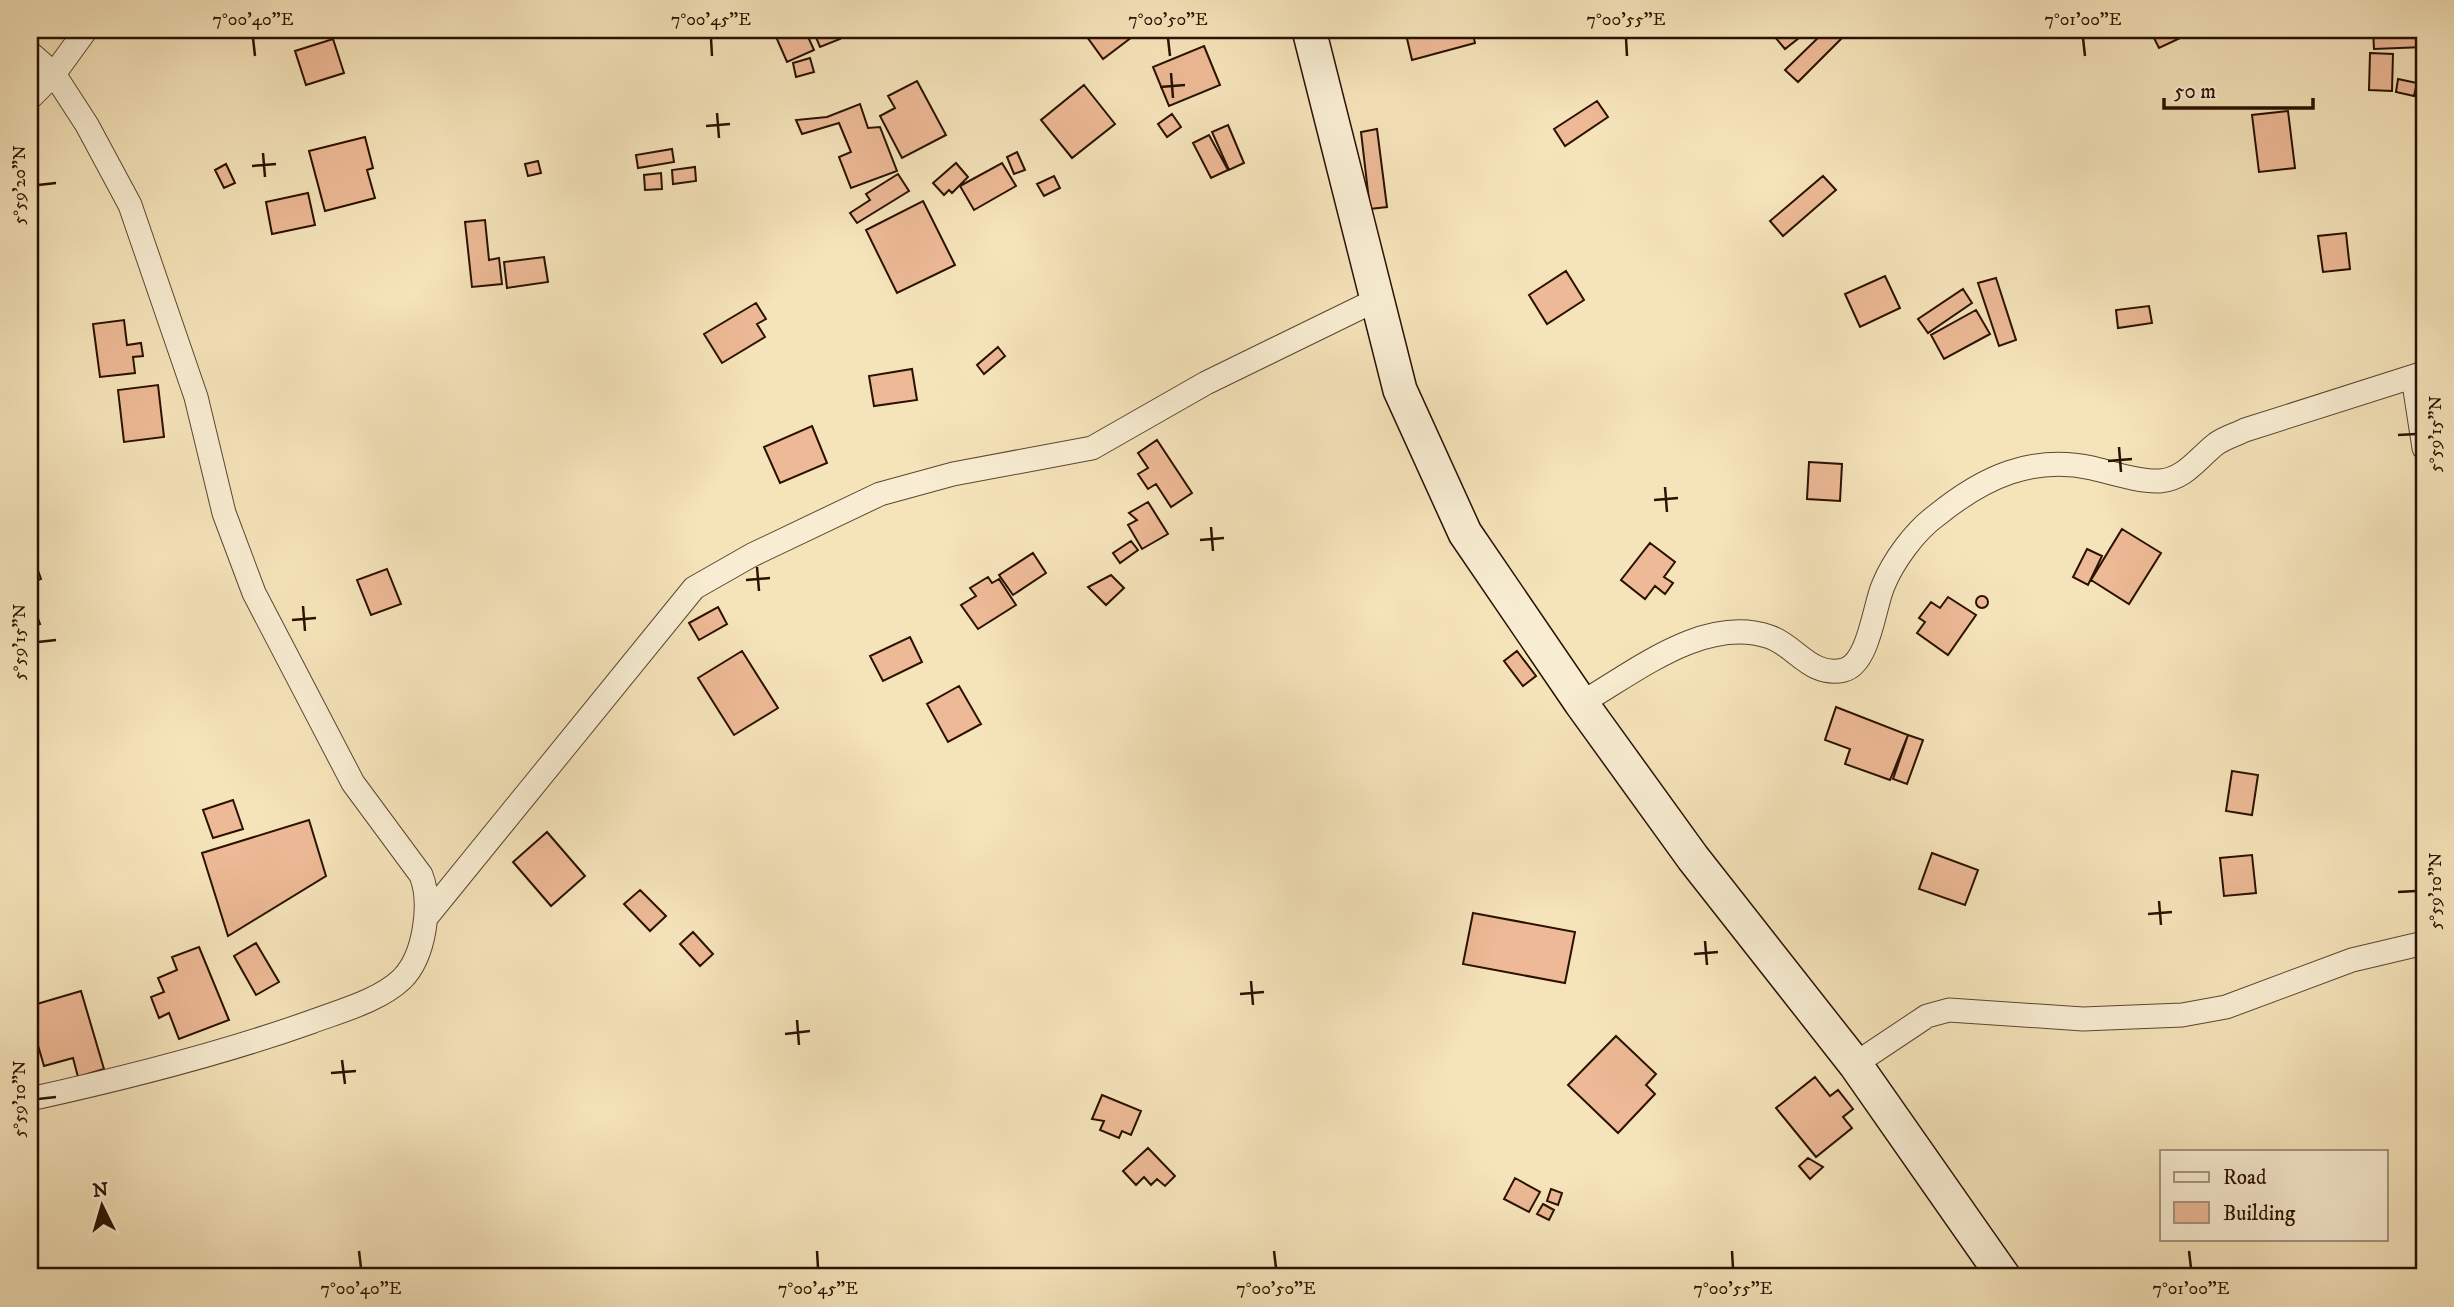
<svg xmlns="http://www.w3.org/2000/svg" width="2454" height="1307" viewBox="0 0 2454 1307" font-family="'IM FELL DW Pica',serif">
	<rect width="100%" height="100%" fill="#f5e3ba"/>
	<filter id="stains"><feTurbulence type="fractalNoise" baseFrequency=".00286" numOctaves="4"/><feColorMatrix values="0 0 0 0 .2 0 0 0 0 .09 0 0 0 0 .02 0 0 0 .5 -.17"/></filter>
	<radialGradient id="worn" r=".72"><stop offset=".6" stop-color="#630" stop-opacity="0"/><stop offset="1" stop-color="#630" stop-opacity=".3"/></radialGradient>
	<path fill="#edb996" stroke="#2a1100" stroke-width="2" d="M773 30H805L814 50 787 62Z
		M813 30H836L840 39 820 47Z
		M1082 30H1138L1140 31 1103 59Z
		M1405 30H1472L1475 43 1412 60Z
		M1769 30H1809L1785 49Z
		M1826 30H1850L1798 82 1785 70Z
		M2150 30H2190L2191 33 2159 48Z
		M2373 30H2424V47L2374 49Z
		M333 39 344 73 306 85 295 51Z
		M1204 46 1220 85 1169 106 1153 67Z
		M2370 53 2393 54 2392 91 2369 90Z
		M810 58 814 72 796 77 793 63Z
		M2398 79 2417 83 2414 96 2396 92Z
		M917 81 946 135 902 158 880 116 895 108 888 96Z
		M1084 85 1115 124 1072 158 1041 120Z
		M1597 101 1608 117 1565 146 1554 129Z
		M860 104 868 128 880 127 897 171 851 188 839 157 851 152 839 123 802 134 796 120 827 117Z
		M2288 111 2295 168 2259 172 2252 115Z
		M1172 114 1181 127 1167 137 1158 124Z
		M1228 125 1244 163 1229 170 1212 132Z
		M1377 129 1387 207 1370 209 1361 132Z
		M1209 135 1228 170 1211 178 1193 143Z
		M365 137 373 168 367 170 375 198 325 211 309 151Z
		M672 149 674 162 638 168 636 155Z
		M1017 152 1025 170 1014 174 1007 157Z
		M538 161 541 173 528 176 525 164Z
		M956 163 968 177 952 193 949 190 944 195 933 183Z
		M1002 163 1016 186 974 210 960 186Z
		M226 164 235 183 224 188 215 170Z
		M695 167 696 181 673 184 672 170Z
		M661 173 662 189 645 190 644 175Z
		M898 174 909 191 857 223 850 213 870 200 866 194Z
		M1054 176 1060 188 1044 196 1037 184Z
		M1823 176 1836 190 1783 236 1770 221Z
		M308 193 315 225 272 234 266 202Z
		M923 201 955 265 897 293 866 230Z
		M485 220 489 260 499 258 502 284 472 287 465 222Z
		M2346 233 2350 269 2323 272 2318 236Z
		M544 257 548 282 507 288 504 262Z
		M1566 271 1584 300 1547 324 1529 295Z
		M1885 276 1900 308 1860 327 1845 294Z
		M1996 278 2016 340 1999 346 1978 283Z
		M1963 289 1972 303 1928 333 1918 319Z
		M756 303 766 319 757 324 765 337 722 363 704 334Z
		M2149 306 2152 323 2118 328 2116 310Z
		M1976 310 1990 334 1944 359 1931 335Z
		M124 320 127 345 141 343 143 356 133 357 135 373 100 377 93 324Z
		M998 347 1005 356 984 374 977 365Z
		M912 369 917 400 874 406 869 376Z
		M158 385 164 437 124 442 118 390Z
		M812 426 827 463 780 483 764 447Z
		M1157 440 1192 493 1171 507 1156 484 1148 489 1138 474 1148 468 1138 453Z
		M1809 462 1842 464 1840 501 1807 499Z
		M1148 502 1168 534 1142 549 1128 525 1137 520 1129 513Z
		M2122 529 2161 553 2129 604 2091 580Z
		M1131 541 1138 550 1120 563 1113 553Z
		M1650 543 1675 562 1664 577 1673 583 1665 594 1655 586 1645 599 1621 580Z
		M30 548 41 579 30 583Z
		M2087 549 2102 556 2088 585 2073 577Z
		M1033 553 1046 573 1013 595 999 575Z
		M387 569 401 604 371 615 357 580Z
		M1111 575 1124 588 1106 605 1088 587Z
		M988 577 992 583 999 579 1016 605 978 629 961 605 976 596 970 588Z
		M30 595 40 624 30 627Z
		M1976 602a6 6 0 1 1 12 0a6 6 0 1 1-12 0Z
		M1948 597 1976 615 1948 655 1917 633 1925 622 1919 618 1931 602 1940 608Z
		M718 607 727 624 699 640 689 623Z
		M910 637 922 662 883 681 870 656Z
		M742 651 778 708 734 735 698 678Z
		M1517 651 1536 676 1523 686 1504 661Z
		M959 686 981 724 948 742 927 704Z
		M1836 707 1908 735 1890 780 1845 764 1850 749 1825 740Z
		M1908 735 1923 740 1907 784 1893 779Z
		M2232 771 2258 775 2252 815 2226 811Z
		M233 800 243 829 213 838 203 810Z
		M309 820 326 876 228 936 202 853Z
		M547 832 585 876 551 906 513 862Z
		M1932 853 1978 870 1965 905 1919 889Z
		M2252 855 2256 893 2224 896 2220 858Z
		M640 890 666 916 650 931 624 904Z
		M1473 913 1575 932 1565 983 1463 964Z
		M693 932 713 954 700 966 680 944Z
		M256 943 279 982 256 995 234 956Z
		M199 947 229 1020 179 1039 169 1013 159 1018 151 997 164 992 158 978 177 970 172 957Z
		M81 991 104 1069 78 1077 73 1058 44 1066 30 1018V1006Z
		M1616 1036 1656 1074 1646 1085 1655 1094 1618 1133 1568 1085Z
		M1815 1077 1830 1096 1838 1090 1853 1109 1843 1117 1852 1128 1816 1157 1776 1108Z
		M1102 1095 1141 1111 1131 1135 1122 1131 1119 1138 1100 1130 1104 1121 1092 1119Z
		M1148 1148 1175 1176 1165 1186 1157 1179 1151 1185 1144 1177 1136 1185 1123 1171Z
		M1808 1158 1823 1167 1810 1179 1799 1166Z
		M1515 1178 1540 1192 1529 1212 1504 1199Z
		M1551 1189 1562 1193 1558 1205 1547 1201Z
		M1543 1204 1554 1210 1549 1220 1537 1214Z"/>
	<g fill="none" stroke-linecap="round" stroke-linejoin="round">
		<defs>
			<path id="street" d="M30 53 54 74 87 125 130 205 196 397 224 513 254 593 353 783 421 875C432 903 425 956 402 979 379 1001 340 1011 311 1022 218 1055 126 1078 30 1099
				M30 98 54 74 86 30
				M2413 377 2424 448
				M1581 703C1634 673 1705 614 1770 637 1796 646 1811 678 1844 670 1869 663 1874 607 1883 586 1893 561 1915 531 1937 515 1984 477 2032 455 2092 468 2113 473 2139 482 2160 481 2185 479 2198 458 2216 444 2224 438 2235 435 2245 430L2424 373
				M429 914 694 588 752 555 880 494 953 474 1092 448 1206 383 1376 300
				M1855 1064 1927 1016 1949 1010 2083 1019 2182 1015 2226 1007 2352 960 2424 943"/>
			<path id="secondary" d="M1309 30 1400 390 1465 533 1581 703 1693 858 1855 1064 2004 1277"/>
		</defs>
		<use href="#street" stroke="#5d462e" stroke-width="25"/>
		<use href="#secondary" stroke="#2a1100" stroke-width="36"/>
		<use href="#street" stroke="#f8edd2" stroke-width="23"/>
		<use href="#secondary" stroke="#f8edd2" stroke-width="33"/>
	</g>
	<path fill="none" stroke="#2a1100" stroke-width="2.5" d="M253 38 255 56M711 38 712 56M1168 38 1170 56M1626 38 1627 56M2083 38 2085 56M1171 73 1173 98M1160 87 1185 85M717 113 719 138M706 126 730 124M263 153 265 177M252 166 276 164M38 185 56 183M2398 435 2416 434M2119 447 2121 472M2108 461 2132 459M1665 487 1667 512M1654 500 1678 498M1211 527 1213 551M1200 540 1224 538M757 567 759 591M746 580 770 578M303 606 305 631M292 620 316 618M38 642 56 640M2398 892 2416 891M2159 901 2161 925M2148 914 2172 912M1705 941 1707 965M1694 954 1718 952M1251 981 1253 1005M1240 994 1264 992M797 1020 799 1045M785 1034 810 1031M342 1060 345 1084M331 1073 356 1071M38 1099 56 1097M359 1251 361 1268M817 1251 818 1268M1274 1251 1276 1268M1732 1251 1733 1268M2189 1251 2191 1268"/>
	<rect width="2454" height="1307" fill="none" stroke="#f5e3ba" stroke-width="77"/>
	<rect x="2160" y="1150" width="228" height="91" fill="#f8edd2" stroke="#a6957e" stroke-width="2"/>
	<rect x="2174" y="1172" width="35" height="10" fill="#f8edd2" stroke="#a6957e" stroke-width="2"/>
	<text x="2223" y="1184" font-size="21" fill="#2a1100">Road</text>
	<rect x="2174" y="1202" width="35" height="21" fill="#edb996" stroke="#a6957e" stroke-width="2"/>
	<text x="2223" y="1220" font-size="21" fill="#2a1100">Building</text>
	<g transform="translate(102 1206) rotate(355)" stroke="#f8edd2" stroke-width="5" paint-order="stroke">
	<path d="M0-5L12 26L0 18L-12 26Z" fill="#2a1100"/>
	<text y="-10" font-size="19" font-weight="bold" text-anchor="middle" fill="#2a1100">N</text>
	</g>
	<path d="M2164 98v10h149v-10" fill="none" stroke="#2a1100" stroke-width="3.5"/>
	<text x="2174" y="98" font-size="21" fill="#2a1100" stroke="#f8edd2" stroke-width="5" paint-order="stroke">50 m</text>
	<rect x="38" y="38" width="2378" height="1230" fill="none" stroke="#2a1100" stroke-width="2.5"/>
	<g font-size="18" text-anchor="middle" fill="#2a1100">
		<text x="253" y="25">7°00'40"E</text>
		<text x="711" y="25">7°00'45"E</text>
		<text x="1168" y="25">7°00'50"E</text>
		<text x="1626" y="25">7°00'55"E</text>
		<text x="2083" y="25">7°01'00"E</text>
		<text transform="translate(19 185) rotate(-90)" y="6">5°59'20"N</text>
		<text transform="translate(2435 434) rotate(-90)" y="6">5°59'15"N</text>
		<text transform="translate(19 642) rotate(-90)" y="6">5°59'15"N</text>
		<text transform="translate(2435 891) rotate(-90)" y="6">5°59'10"N</text>
		<text transform="translate(19 1099) rotate(-90)" y="6">5°59'10"N</text>
		<text x="361" y="1294">7°00'40"E</text>
		<text x="818" y="1294">7°00'45"E</text>
		<text x="1276" y="1294">7°00'50"E</text>
		<text x="1733" y="1294">7°00'55"E</text>
		<text x="2191" y="1294">7°01'00"E</text>
	</g>
	<rect width="100%" height="100%" filter="url(#stains)"/>
	<rect width="100%" height="100%" fill="url(#worn)"/>
</svg>
